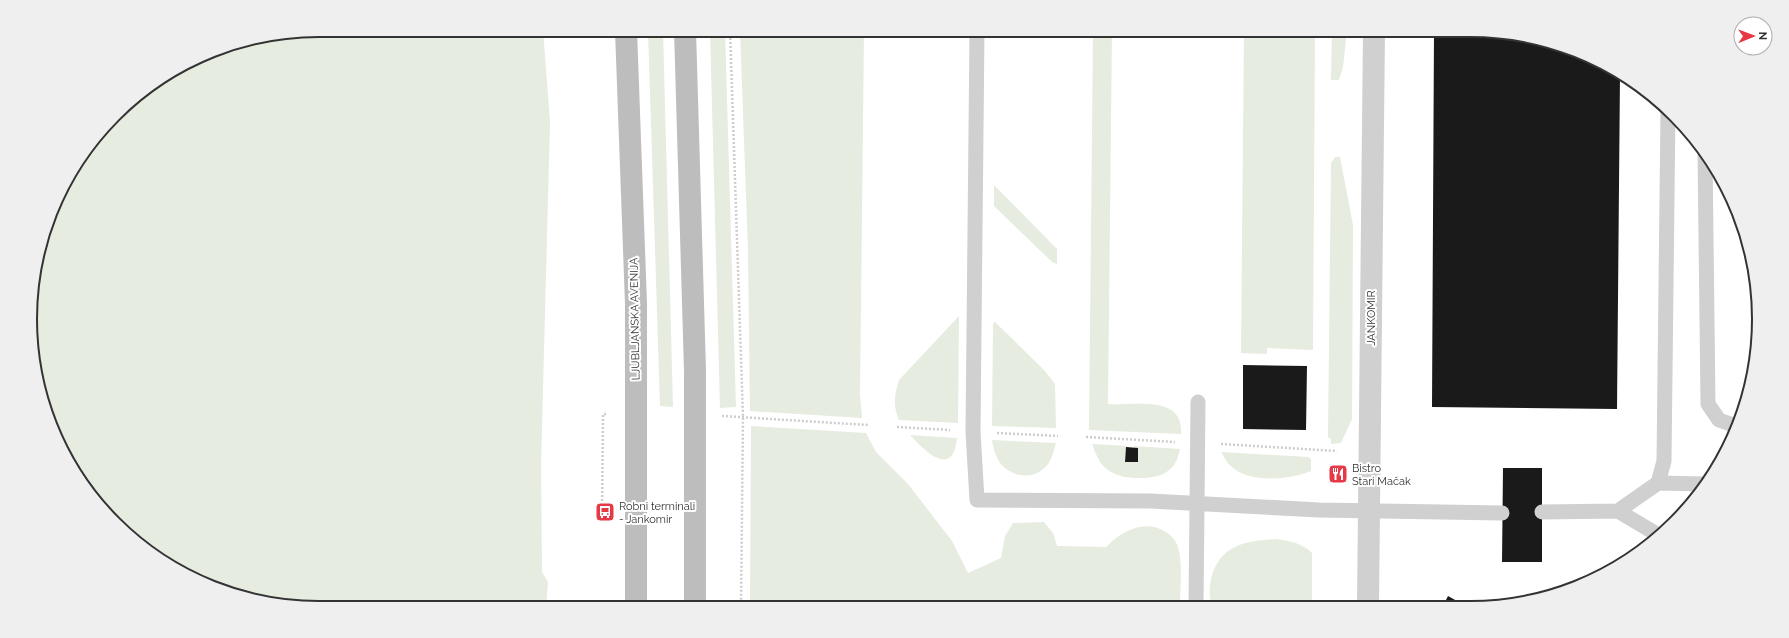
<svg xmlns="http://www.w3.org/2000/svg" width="1789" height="638" viewBox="0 0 1789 638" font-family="Raleway,sans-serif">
	<rect width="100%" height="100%" fill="#fff"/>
	<path fill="#e6ecdf" d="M319 30H543L550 122 541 465 542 572 548 582 546 608H319L244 598 158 559 115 524 79 480 40 394 31 338 32 282 60 191 90 143 128 102 209 52 263 36Z
		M648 30H663L673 407 660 406Z
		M710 30H725L736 407 720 408Z
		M740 30H864L860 395 862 418 750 411 748 251Z
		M1093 30H1112L1108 404C1128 406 1173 396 1180 422 1181 426 1181 430 1181 434L1089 430Z
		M1244 30H1315L1313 350 1267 348V354L1241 353Z
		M1332 30H1347L1343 67 1339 80H1331Z
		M1335 157H1340L1353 225 1352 419 1341 443 1331 444V439L1328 437 1331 163Z
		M994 185 1057 249V264L1052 262 994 206Z
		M959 316 958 423 899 420C893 406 894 395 899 380Z
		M995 322 1045 371 1055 384 1056 428 992 426 993 324Z
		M751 426 866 433 876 452 908 484 952 541 968 573 1001 558 1005 536 1013 523 1044 522 1053 533 1057 546 1106 547C1121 532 1143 519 1164 531 1170 534 1176 540 1178 547 1183 565 1180 587 1180 606L750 607Z
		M910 435 957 438C953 480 924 450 910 435Z
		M992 440 1056 443C1053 453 1051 464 1042 470 1026 482 1002 473 996 455 994 451 993 445 992 440Z
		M1092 444 1128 446 1126 448 1125 461 1138 448H1134V446L1180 449C1176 472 1161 478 1140 478 1128 478 1118 477 1108 470 1099 464 1096 454 1092 444Z
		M1221 452 1308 457 1311 459V471C1289 480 1247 484 1230 465 1226 462 1224 456 1221 452Z
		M1277 539C1290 541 1302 543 1312 553V606H1212C1209 597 1209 588 1211 579 1220 544 1246 541 1277 539Z"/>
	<path fill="#1a1a1a" d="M1434 30H1470L1545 40 1598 60 1620 74 1617 409 1432 407Z
		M1757 319 1758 338 1757 345H1756Z
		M1243 365 1307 366 1306 430 1243 429Z
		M1126 447 1138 448V462H1125Z
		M1503 468H1542V562H1502Z
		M1448 596 1466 606H1443Z"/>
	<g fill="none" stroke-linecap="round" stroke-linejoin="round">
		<path stroke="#cdcdcd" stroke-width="2.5" stroke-dasharray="2 2" stroke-linecap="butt" d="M730 30 743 417 741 607
			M722 416 868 425
			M897 427 950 430
			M997 433 1058 436
			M1086 437 1175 442
			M1221 444 1337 451
			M602 517 603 414H608"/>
		<path stroke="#d0d0d0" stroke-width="15" d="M977 30 973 432 977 500 1151 501 1319 510 1502 513
			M1705 153 1708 404 1719 420 1736 426
			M1658 483 1664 461 1668 110
			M1618 511 1660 536
			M1542 512 1618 511 1658 483 1704 484
			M1196 606 1198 402"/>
		<path stroke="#d0d0d0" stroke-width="22" d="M1368 606 1374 30"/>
		<path stroke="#bdbdbd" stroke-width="22" d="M626 30 636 304V607
			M685 30 695 371V607"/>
	</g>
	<defs>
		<symbol id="restaurant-square" viewBox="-11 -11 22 22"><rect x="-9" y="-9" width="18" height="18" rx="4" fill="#e63946" stroke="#fff"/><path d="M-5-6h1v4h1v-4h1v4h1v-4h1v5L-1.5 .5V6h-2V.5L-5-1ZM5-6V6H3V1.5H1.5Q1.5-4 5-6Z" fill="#fff"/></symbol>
		<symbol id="bus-square" viewBox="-11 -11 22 22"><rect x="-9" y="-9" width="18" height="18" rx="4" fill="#e63946" stroke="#fff"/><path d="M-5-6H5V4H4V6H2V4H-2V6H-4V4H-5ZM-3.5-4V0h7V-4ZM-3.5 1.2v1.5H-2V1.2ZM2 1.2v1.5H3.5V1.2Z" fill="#fff"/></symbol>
	</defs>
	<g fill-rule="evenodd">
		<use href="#restaurant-square" x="1327" y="463" width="22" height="22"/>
		<use href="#bus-square" x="594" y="501" width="22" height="22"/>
	</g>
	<g text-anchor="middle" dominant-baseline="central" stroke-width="4" stroke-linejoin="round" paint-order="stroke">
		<g font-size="11" fill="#333" stroke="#fff">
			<text transform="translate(1371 318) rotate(-90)">JANKOMIR</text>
			<text transform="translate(635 319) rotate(-91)">LJUBLJANSKA AVENIJA</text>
		</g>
		<g font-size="11" fill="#333" stroke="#fff" text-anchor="start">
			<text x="1352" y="468">Bistro<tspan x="1352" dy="13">Stari Mačak</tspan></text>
			<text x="619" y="506">Robni terminali<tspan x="619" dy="13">- Jankomir</tspan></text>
		</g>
	</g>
	<path d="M0 0H1789V638H0ZM319 37H1470A282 282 0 0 1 1752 319V319A282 282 0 0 1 1470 601H319A282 282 0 0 1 37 319V319A282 282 0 0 1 319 37Z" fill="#efefef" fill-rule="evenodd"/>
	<path fill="none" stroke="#333" stroke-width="2" d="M319 37H1470A282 282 0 0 1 1752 319V319A282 282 0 0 1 1470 601H319A282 282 0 0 1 37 319V319A282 282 0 0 1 319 37Z"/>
	<g transform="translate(1753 36) rotate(89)"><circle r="19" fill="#ffffff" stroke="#adadad"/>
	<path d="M0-3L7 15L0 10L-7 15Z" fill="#e63946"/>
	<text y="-6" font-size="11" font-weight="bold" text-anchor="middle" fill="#333333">N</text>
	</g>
</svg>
